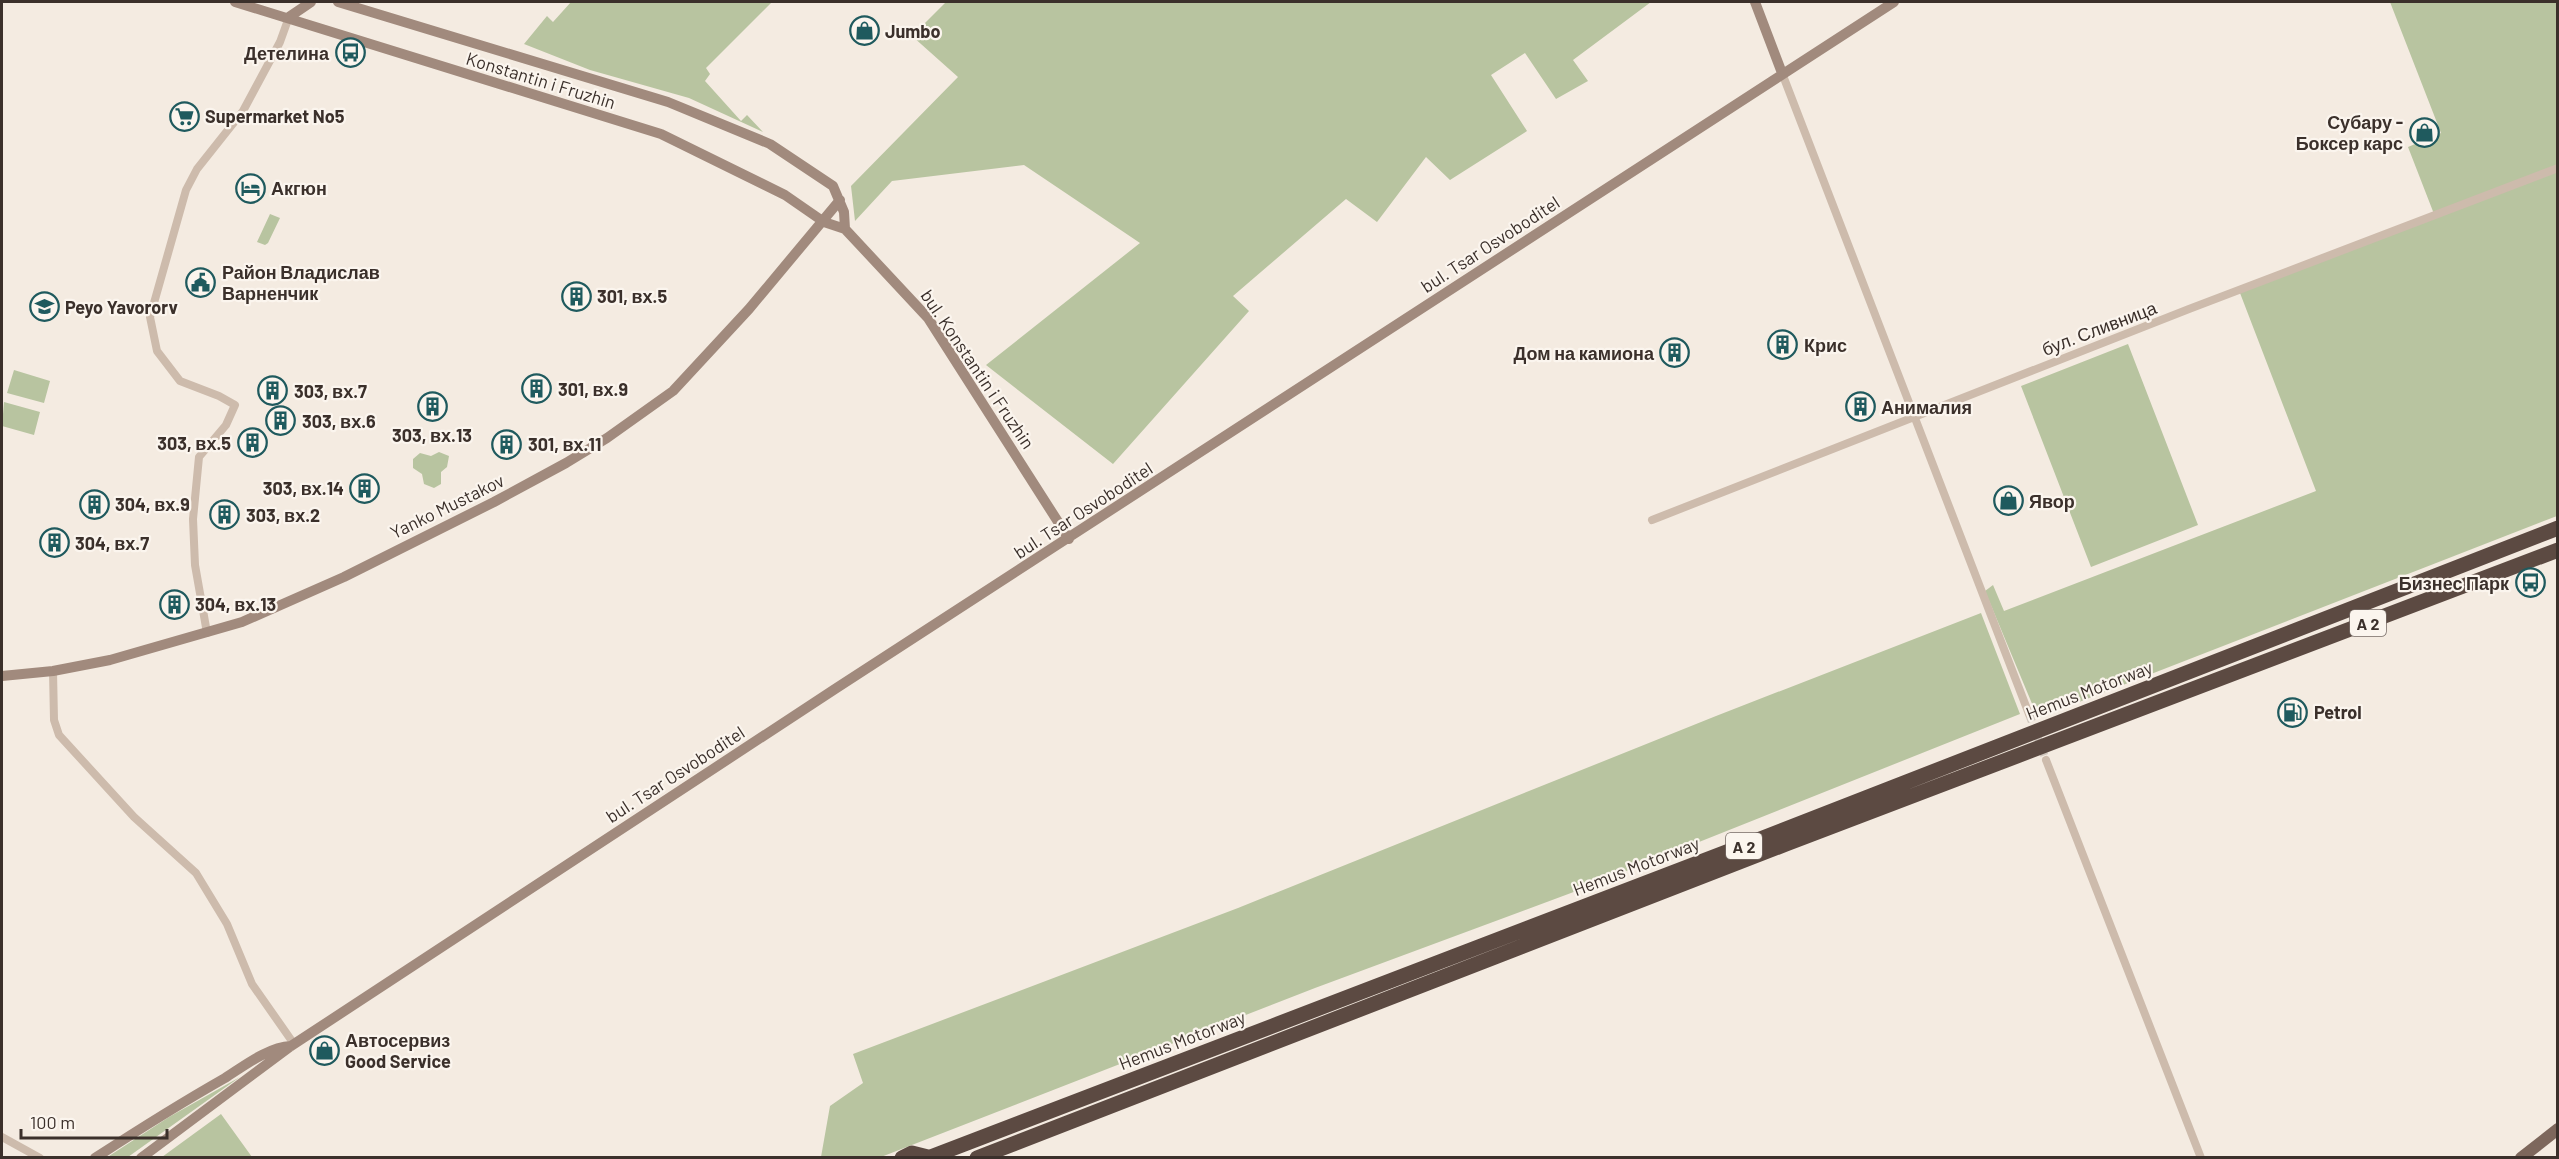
<svg xmlns="http://www.w3.org/2000/svg" width="2559" height="1159" viewBox="0 0 2559 1159" font-family="Barlow,sans-serif">
	<rect width="100%" height="100%" fill="#f4ebe1"/>
	<path fill="#b8c4a0" d="M571 2H772L706 68 710 74 705 81 741 121 747 115 763 132 689 98 590 70 524 44 547 16 553 22Z
		M946 2H1651L1573 60 1588 81 1556 99 1525 53 1491 75 1527 131 1450 180 1426 157 1377 222 1346 199 1233 296 1249 311 1113 464 986 365 1140 243 1024 165 892 181 855 221 851 186 958 77 912 36Z
		M2390 2H2557V516L2038 718 1985 591 1993 585 2004 611 2316 491 2240 293 2434 214 2408 147 2441 133Z
		M270 214 280 218 268 243 265 245 257 242Z
		M2128 344 2198 525 2091 567 2021 386Z
		M14 370 50 381 44 403 7 393Z
		M4 402 40 412 34 435 2 426Z
		M439 452 449 456 447 467 441 472V484L434 488 424 484 422 474 413 468V459L420 453 431 456Z
		M1981 613 2020 714 1571 893 1315 988 881 1157H821L830 1106 863 1083 853 1054 1238 908 1716 716Z
		M240 1077 128 1157 106 1158 169 1117Z
		M221 1114 252 1157H161H162Z"/>
	<g fill="none" stroke-linecap="round" stroke-linejoin="round">
		<path stroke="#cfc6bd" stroke-width="8" stroke-dasharray="8 4" stroke-linecap="butt" d="M2029 714 2046 760"/>
		<path stroke="#cdbbac" stroke-width="8" d="M1782 73 2029 714
			M1652 520 2189 309 2558 168
			M207 633 195 565 193 519 199 457 226 425 235 405 219 396 180 381 157 351 150 317 186 190 197 169 243 111 280 42 289 17
			M53 671 54 720 59 735 134 817 196 873 227 924 252 984 294 1044
			M2046 760 2201 1158
			M2 1137 40 1158"/>
		<path stroke="#a18a7d" stroke-width="10" d="M235 2 661 134 785 195 824 222 845 229 928 318 1069 539
			M338 2 668 102 770 144 833 186 844 212 845 229
			M1755 2 1782 73
			M289 17 311 2
			M2 676 53 671 110 660 242 622 344 577 494 502 566 463 607 438 673 391 749 309 840 200
			M95 1158C138 1130 181 1103 225 1078 244 1066 268 1047 291 1046
			M141 1158 291 1046 835 689 1894 2"/>
		<path stroke="#7d675c" stroke-width="12" d="M2521 1158 2558 1129"/>
		<path stroke="#5c4a42" stroke-width="15" d="M902 1158 912 1153 928 1157
			M928 1158 1750 843 2558 528
			M977 1158 1786 844 2558 550"/>
	</g>
	<defs>
		<symbol id="shop-ring" viewBox="-11 -11 22 22"><circle r="9.5" fill="#fbf5ee" stroke="#1f5a5e" stroke-width="1.5"/><path d="M-5-2.5h2.3a2.7 3.5 0 0 1 5.4 0H5L5.5 6h-11ZM-1.5-2.5h3a1.5 2.3 0 0 0-3 0Z" fill="#1f5a5e"/></symbol>
		<symbol id="bus-ring" viewBox="-11 -11 22 22"><circle r="9.5" fill="#fbf5ee" stroke="#1f5a5e" stroke-width="1.5"/><path d="M-5-6H5V4H4V6H2V4H-2V6H-4V4H-5ZM-3.5-4V0h7V-4ZM-3.5 1.2v1.5H-2V1.2ZM2 1.2v1.5H3.5V1.2Z" fill="#1f5a5e"/></symbol>
		<symbol id="supermarket-ring" viewBox="-11 -11 22 22"><circle r="9.5" fill="#fbf5ee" stroke="#1f5a5e" stroke-width="1.5"/><path d="M-6-5.5h2.5l.6 2H6L4.5 2H-2.5L-4.4-4H-6ZM-1.5 3.2a1.3 1.3 0 1 0 .1 0ZM3 3.2a1.3 1.3 0 1 0 .1 0Z" fill="#1f5a5e"/></symbol>
		<symbol id="hotel-ring" viewBox="-11 -11 22 22"><circle r="9.5" fill="#fbf5ee" stroke="#1f5a5e" stroke-width="1.5"/><path d="M-6-4.5h1.5V1H6V5H4.5V3h-9V5H-6ZM-4 0a1.8 1.8 0 1 1 3.6 0ZM.5 0V-2.5h3Q6-2.5 6 0Z" fill="#1f5a5e"/></symbol>
		<symbol id="civic-ring" viewBox="-11 -11 22 22"><circle r="9.5" fill="#fbf5ee" stroke="#1f5a5e" stroke-width="1.5"/><path d="M-.6-6.5H3V-4.5H.6V-3L4-1V1h2V6H-6V1h2V-1L-.6-3ZM-1.2 2.5V6h2.4V2.5Z" fill="#1f5a5e"/></symbol>
		<symbol id="building-ring" viewBox="-11 -11 22 22"><circle r="9.5" fill="#fbf5ee" stroke="#1f5a5e" stroke-width="1.5"/><path d="M-4-6H4V6H1V3H-1V6H-4ZM-2.5-4.3h1.7v1.8h-1.7ZM.8-4.3h1.7v1.8H.8ZM-2.5-1h1.7V.8h-1.7ZM.8-1h1.7V.8H.8Z" fill="#1f5a5e"/></symbol>
		<symbol id="school-ring" viewBox="-11 -11 22 22"><circle r="9.5" fill="#fbf5ee" stroke="#1f5a5e" stroke-width="1.5"/><path d="M0-5L7-2L0 1L-7-2ZM-4 1L0 2.5L4 1V4Q0 6-4 4Z" fill="#1f5a5e"/></symbol>
		<symbol id="fuel-ring" viewBox="-11 -11 22 22"><circle r="9.5" fill="#fbf5ee" stroke="#1f5a5e" stroke-width="1.5"/><path d="M-5.5-6h7V0h2V4h1.3V-2.5L3-4.5l.8-.8L6-3V5H2.5V1h-1V6h-7ZM-4.2-4.7v3.2H.2V-4.7Z" fill="#1f5a5e"/></symbol>
	</defs>
	<g fill-rule="evenodd">
		<use href="#shop-ring" x="848" y="14" width="33" height="33"/>
		<use href="#bus-ring" x="334" y="36" width="33" height="33"/>
		<use href="#supermarket-ring" x="168" y="100" width="33" height="33"/>
		<use href="#shop-ring" x="2408" y="116" width="33" height="33"/>
		<use href="#hotel-ring" x="234" y="172" width="33" height="33"/>
		<use href="#civic-ring" x="184" y="266" width="33" height="33"/>
		<use href="#building-ring" x="560" y="280" width="33" height="33"/>
		<use href="#school-ring" x="28" y="290" width="33" height="33"/>
		<use href="#building-ring" x="1766" y="328" width="33" height="33"/>
		<use href="#building-ring" x="1658" y="336" width="33" height="33"/>
		<use href="#building-ring" x="520" y="372" width="33" height="33"/>
		<use href="#building-ring" x="256" y="374" width="33" height="33"/>
		<use href="#building-ring" x="416" y="390" width="33" height="33"/>
		<use href="#building-ring" x="1844" y="390" width="33" height="33"/>
		<use href="#building-ring" x="264" y="404" width="33" height="33"/>
		<use href="#building-ring" x="236" y="426" width="33" height="33"/>
		<use href="#building-ring" x="490" y="428" width="33" height="33"/>
		<use href="#building-ring" x="348" y="472" width="33" height="33"/>
		<use href="#shop-ring" x="1992" y="484" width="33" height="33"/>
		<use href="#building-ring" x="78" y="488" width="33" height="33"/>
		<use href="#building-ring" x="208" y="498" width="33" height="33"/>
		<use href="#building-ring" x="38" y="526" width="33" height="33"/>
		<use href="#bus-ring" x="2514" y="566" width="33" height="33"/>
		<use href="#building-ring" x="158" y="588" width="33" height="33"/>
		<use href="#fuel-ring" x="2276" y="696" width="33" height="33"/>
		<use href="#shop-ring" x="308" y="1034" width="33" height="33"/>
	</g>
	<g text-anchor="middle" dominant-baseline="central" stroke-width="4.5" stroke-linejoin="round" paint-order="stroke">
		<g fill="#fbf5ee" stroke="#756b66" stroke-width="1.5">
			<rect x="2350" y="610" width="36" height="26" rx="4.5"/>
			<rect x="1726" y="833" width="36" height="26" rx="4.5"/>
		</g>
		<g font-size="16" font-weight="bold" fill="#3b302b">
			<text x="2368" y="623">A 2</text>
			<text x="1744" y="846">A 2</text>
		</g>
		<g font-size="18" font-weight="bold" fill="#3b302b" stroke="#fbf5ee" text-anchor="start">
			<text x="885" y="31">Jumbo</text>
			<text x="329" y="53" text-anchor="end">Детелина</text>
			<text x="205" y="116">Supermarket No5</text>
			<text x="2403" y="122" text-anchor="end">Субару -<tspan x="2403" dy="21">Боксер карс</tspan></text>
			<text x="271" y="188">Акгюн</text>
			<text x="222" y="272">Район Владислав<tspan x="222" dy="21">Варненчик</tspan></text>
			<text x="597" y="296">301, вх.5</text>
			<text x="65" y="307">Peyo Yavororv</text>
			<text x="1804" y="345">Крис</text>
			<text x="1654" y="353" text-anchor="end">Дом на камиона</text>
			<text x="558" y="389">301, вх.9</text>
			<text x="294" y="391">303, вх.7</text>
			<text x="1881" y="407">Анималия</text>
			<text x="302" y="421">303, вх.6</text>
			<text x="432" y="435" text-anchor="middle">303, вх.13</text>
			<text x="231" y="443" text-anchor="end">303, вх.5</text>
			<text x="528" y="444">301, вх.11</text>
			<text x="344" y="488" text-anchor="end">303, вх.14</text>
			<text x="2029" y="501">Явор</text>
			<text x="115" y="504">304, вх.9</text>
			<text x="246" y="515">303, вх.2</text>
			<text x="75" y="543">304, вх.7</text>
			<text x="2509" y="583" text-anchor="end">Бизнес Парк</text>
			<text x="195" y="604">304, вх.13</text>
			<text x="2314" y="712">Petrol</text>
			<text x="345" y="1040">Автосервиз<tspan x="345" dy="21">Good Service</tspan></text>
		</g>
		<g font-size="18" fill="#3b302b" stroke="#fbf5ee">
			<text transform="translate(541 80) rotate(17)">Konstantin i Fruzhin</text>
			<text transform="translate(1490 244) rotate(-33)">bul. Tsar Osvoboditel</text>
			<text transform="translate(2099 328) rotate(-21)">бул. Сливница</text>
			<text transform="translate(978 369) rotate(56)">bul. Konstantin i Fruzhin</text>
			<text transform="translate(447 506) rotate(-26)">Yanko Mustakov</text>
			<text transform="translate(1083 510) rotate(-33)">bul. Tsar Osvoboditel</text>
			<text transform="translate(2089 690) rotate(-21)">Hemus Motorway</text>
			<text transform="translate(675 774) rotate(-33)">bul. Tsar Osvoboditel</text>
			<text transform="translate(1636 866) rotate(-21)">Hemus Motorway</text>
			<text transform="translate(1182 1040) rotate(-21)">Hemus Motorway</text>
		</g>
	</g>
	<rect width="2559" height="1159" fill="none" stroke="#3b302b" stroke-width="6"/>
	<path d="M21 1129v9h146v-9" fill="none" stroke="#3b302b" stroke-width="3"/>
	<text x="30" y="1129" font-size="18" fill="#3b302b" stroke="#fbf5ee" stroke-width="4.5" paint-order="stroke">100 m</text>
</svg>
